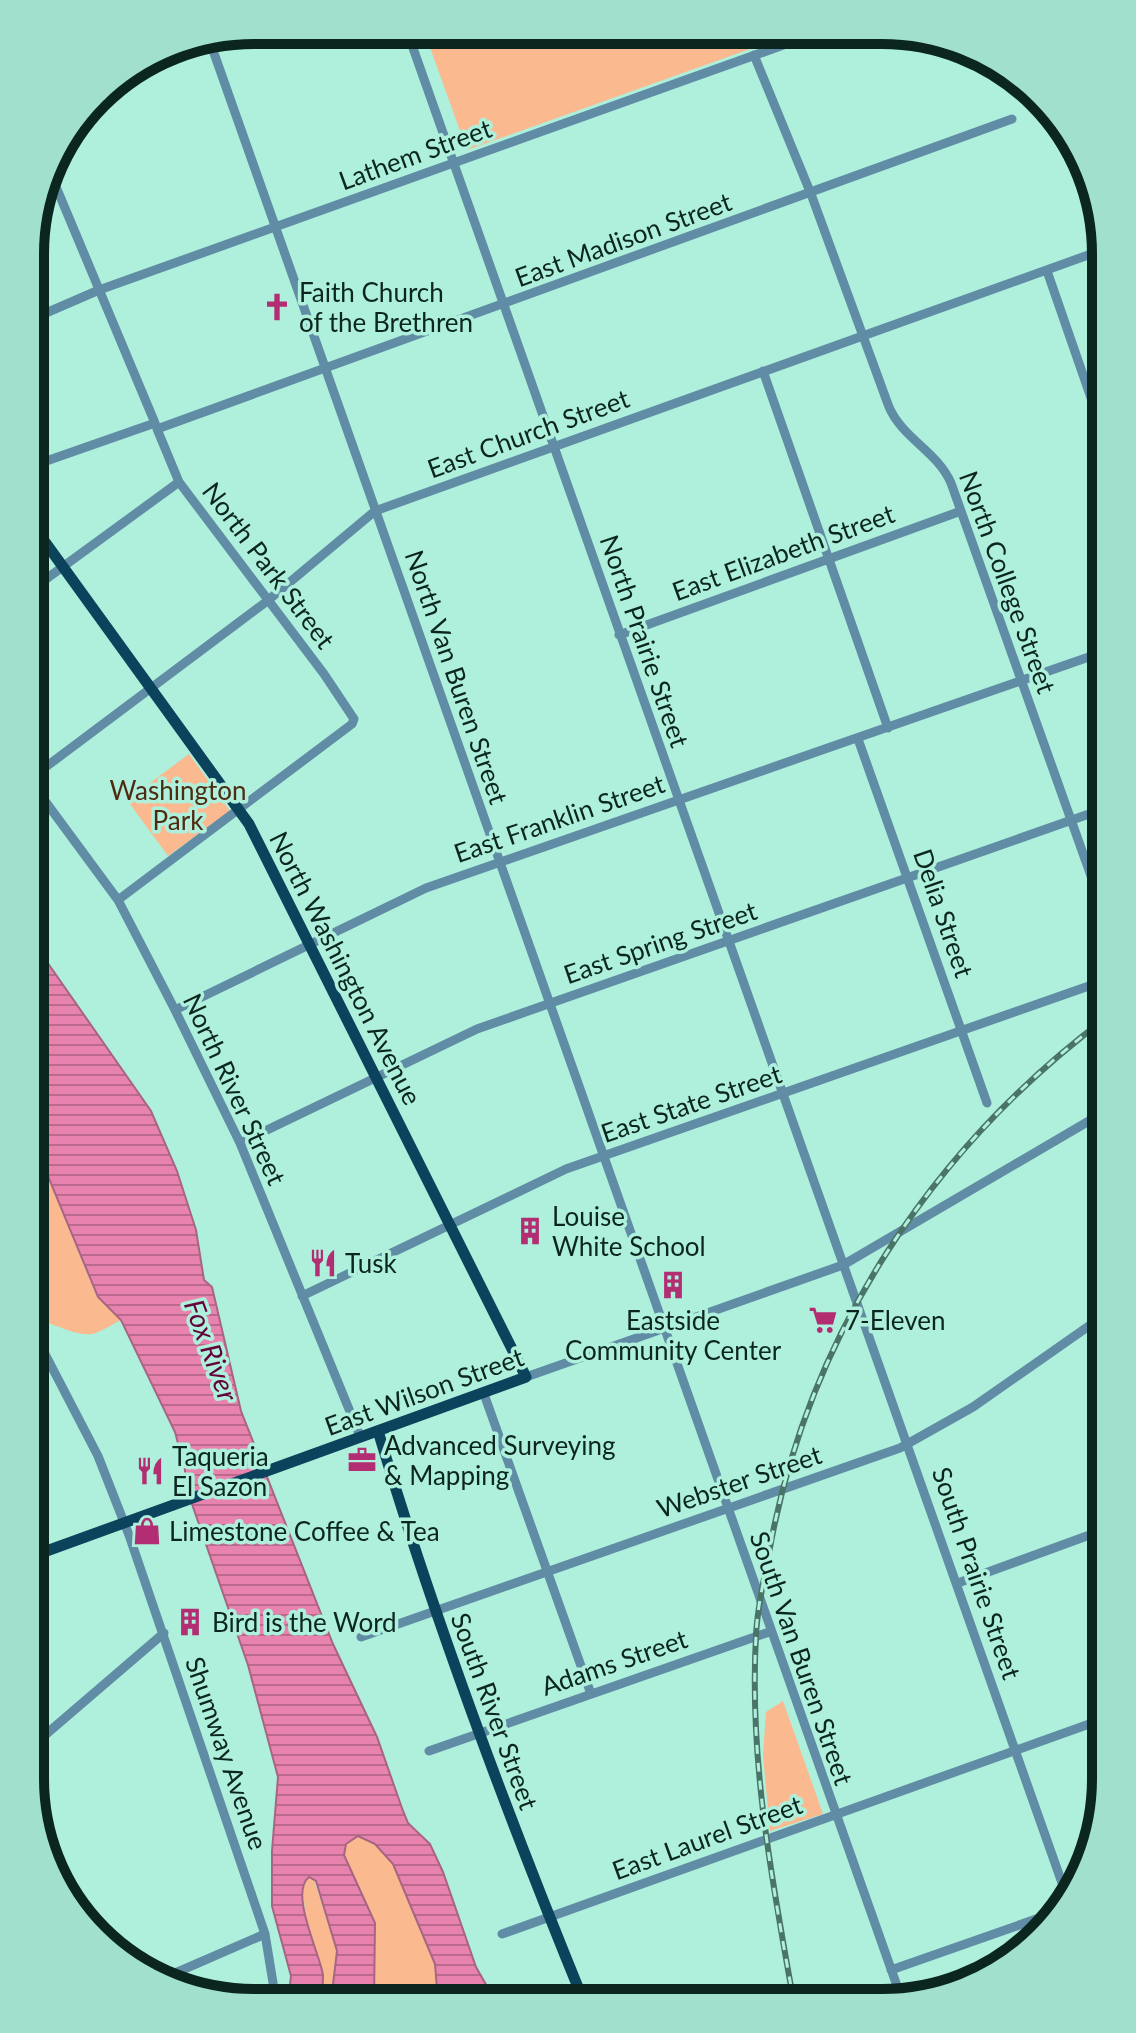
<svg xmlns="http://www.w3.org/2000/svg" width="1136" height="2033" viewBox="0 0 1136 2033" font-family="Lato,sans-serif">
	<defs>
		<pattern id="water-rules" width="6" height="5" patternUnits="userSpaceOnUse" patternTransform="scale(2)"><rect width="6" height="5" fill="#e882ae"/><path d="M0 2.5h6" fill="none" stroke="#ba6a8d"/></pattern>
	</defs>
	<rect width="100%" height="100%" fill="#aef0dc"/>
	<path fill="#fbb990" d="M424 31 795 33 467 150Z
		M189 754 230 811 168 856 127 800Z
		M31 1135 97 1297 121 1320C113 1324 101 1332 92 1334 71 1337 48 1317 31 1322Z
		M783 1701 823 1814 770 1831 763 1755 766 1712Z
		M358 1836 375 1844 393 1864 435 1964 438 2002 374 2001 375 1923 344 1855 346 1844Z
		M313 1877 337 1951 331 2001H321C324 1959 298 1921 305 1879Z"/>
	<path fill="url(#water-rules)" stroke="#a66683" stroke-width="2" d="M31 939 151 1111 177 1171 196 1230 204 1280 212 1287 241 1411 333 1644 377 1737 403 1811 408 1823 430 1844 443 1872 476 1967 496 2002H438L435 1964 393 1864 375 1844 358 1836 346 1844 344 1855 375 1923 374 2001H331L337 1951 316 1881 309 1877C289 1893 320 1954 323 1975 323 1984 322 1993 321 2001H288L291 1976 272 1906V1851L278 1777 248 1665 185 1484V1470L175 1432 121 1320 98 1297 31 1135Z"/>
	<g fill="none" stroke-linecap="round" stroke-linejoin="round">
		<path stroke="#608ca5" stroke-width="9" d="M407 31 1067 1897
			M209 39 902 2000
			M754 55 811 194 889 407C903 439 937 451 951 483L1106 918
			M1047 271 1106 441
			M32 319 99 290 814 34
			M763 371 888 728
			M32 466 155 423 49 170
			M31 590 179 482
			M619 635 961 511
			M858 739 987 1103
			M31 778 266 602 375 511 1105 249
			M31 782 118 900 175 1010 240 1143 360 1436
			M118 900 352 724 354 719 324 674 179 482 157 429 1012 119
			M175 1010 426 888 1106 651
			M240 1143 477 1029 1106 808
			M302 1296 566 1169 1106 980
			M31 1327 98 1456 129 1535 265 1934 276 2001
			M526 1377 843 1265 1106 1111
			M484 1394 591 1694
			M958 1583 1106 1529
			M361 1637 900 1448 973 1407 1106 1314
			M30 1748 164 1633
			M429 1751 769 1632
			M502 1934 1106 1718
			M891 1970 1062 1910
			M166 1977 265 1934"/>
		<path stroke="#0c435c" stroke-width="11" d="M378 1431C436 1625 507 1814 584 2002
			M30 1557 526 1377 249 824 32 524"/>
		<defs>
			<path id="rail" d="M794 2003C772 1882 749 1759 756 1636 757 1608 764 1580 769 1553 807 1337 931 1149 1106 1018"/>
		</defs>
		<use href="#rail" stroke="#4a7468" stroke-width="6"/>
		<use href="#rail" stroke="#aef0dc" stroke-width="3" stroke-dasharray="9" stroke-linecap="butt"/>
	</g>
	<defs>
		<symbol id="church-bare" viewBox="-9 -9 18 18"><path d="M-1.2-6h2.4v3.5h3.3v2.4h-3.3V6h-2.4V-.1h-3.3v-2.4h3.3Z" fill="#b22d72" stroke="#aef0dc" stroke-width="2.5" paint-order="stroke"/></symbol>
		<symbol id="building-bare" viewBox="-9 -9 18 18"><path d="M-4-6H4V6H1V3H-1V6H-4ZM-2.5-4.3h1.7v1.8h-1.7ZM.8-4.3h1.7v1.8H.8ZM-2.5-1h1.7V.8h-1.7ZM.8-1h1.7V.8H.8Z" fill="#b22d72" stroke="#aef0dc" stroke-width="2.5" paint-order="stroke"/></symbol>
		<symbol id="restaurant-bare" viewBox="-9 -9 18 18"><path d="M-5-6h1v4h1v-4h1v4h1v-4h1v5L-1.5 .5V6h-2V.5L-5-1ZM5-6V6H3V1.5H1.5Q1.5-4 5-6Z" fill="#b22d72" stroke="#aef0dc" stroke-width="2.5" paint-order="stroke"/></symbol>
		<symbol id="supermarket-bare" viewBox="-9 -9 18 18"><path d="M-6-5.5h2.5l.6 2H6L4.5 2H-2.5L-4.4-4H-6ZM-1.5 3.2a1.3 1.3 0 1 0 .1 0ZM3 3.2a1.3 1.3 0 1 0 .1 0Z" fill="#b22d72" stroke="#aef0dc" stroke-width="2.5" paint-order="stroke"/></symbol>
		<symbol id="office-bare" viewBox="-9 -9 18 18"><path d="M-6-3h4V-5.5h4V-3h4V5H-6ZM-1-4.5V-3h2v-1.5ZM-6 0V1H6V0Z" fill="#b22d72" stroke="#aef0dc" stroke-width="2.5" paint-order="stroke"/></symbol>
		<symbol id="shop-bare" viewBox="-9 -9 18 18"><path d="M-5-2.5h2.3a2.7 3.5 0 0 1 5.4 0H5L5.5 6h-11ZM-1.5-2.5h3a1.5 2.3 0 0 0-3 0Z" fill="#b22d72" stroke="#aef0dc" stroke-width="2.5" paint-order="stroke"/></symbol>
	</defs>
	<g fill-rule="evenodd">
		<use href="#church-bare" x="257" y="287" width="40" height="40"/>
		<use href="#building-bare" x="510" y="1211" width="40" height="40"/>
		<use href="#restaurant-bare" x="303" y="1243" width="40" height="40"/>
		<use href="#building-bare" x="653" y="1265" width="40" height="40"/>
		<use href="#supermarket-bare" x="803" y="1300" width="40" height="40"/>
		<use href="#office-bare" x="342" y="1440" width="40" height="40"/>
		<use href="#restaurant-bare" x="130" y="1451" width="40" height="40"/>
		<use href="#shop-bare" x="127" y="1511" width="40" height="40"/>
		<use href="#building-bare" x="170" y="1602" width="40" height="40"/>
	</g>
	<g text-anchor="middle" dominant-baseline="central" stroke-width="7" stroke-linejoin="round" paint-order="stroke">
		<g font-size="26" fill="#0b261f" stroke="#aef0dc">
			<text transform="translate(415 154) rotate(-20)">Lathem Street</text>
			<text transform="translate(623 239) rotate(-20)">East Madison Street</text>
			<text transform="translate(528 433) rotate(-20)">East Church Street</text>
			<text transform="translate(783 552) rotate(-20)">East Elizabeth Street</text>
			<text transform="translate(269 565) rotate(53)">North Park Street</text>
			<text transform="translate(1008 582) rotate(70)">North College Street</text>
			<text transform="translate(645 641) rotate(71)">North Prairie Street</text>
			<text transform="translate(457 677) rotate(71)">North Van Buren Street</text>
			<text transform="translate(559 818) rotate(-19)">East Franklin Street</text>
			<text transform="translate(944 913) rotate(71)">Delia Street</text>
			<text transform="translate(660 942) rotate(-19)">East Spring Street</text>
			<text transform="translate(346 968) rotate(63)">North Washington Avenue</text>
			<text transform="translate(235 1089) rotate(65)">North River Street</text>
			<text transform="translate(691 1103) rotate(-19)">East State Street</text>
			<text transform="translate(424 1391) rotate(-20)">East Wilson Street</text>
			<text transform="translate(739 1481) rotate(-19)">Webster Street</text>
			<text transform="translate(977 1573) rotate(71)">South Prairie Street</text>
			<text transform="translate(802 1658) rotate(71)">South Van Buren Street</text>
			<text transform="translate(614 1662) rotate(-19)">Adams Street</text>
			<text transform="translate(495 1711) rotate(70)">South River Street</text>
			<text transform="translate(227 1753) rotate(71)">Shumway Avenue</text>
			<text transform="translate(707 1837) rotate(-20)">East Laurel Street</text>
		</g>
		<g font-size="26" fill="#0b261f" stroke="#aef0dc" text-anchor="start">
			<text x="299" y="292">Faith Church<tspan x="299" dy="30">of the Brethren</tspan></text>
			<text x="552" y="1216">Louise<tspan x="552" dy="30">White School</tspan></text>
			<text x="345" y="1263">Tusk</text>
			<text x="673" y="1320" text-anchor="middle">Eastside<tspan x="673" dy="30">Community Center</tspan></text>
			<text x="845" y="1320">7-Eleven</text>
			<text x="384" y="1445">Advanced Surveying<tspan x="384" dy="30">&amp; Mapping</tspan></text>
			<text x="172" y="1456">Taqueria<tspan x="172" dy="30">El Sazon</tspan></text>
			<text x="169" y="1531">Limestone Coffee &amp; Tea</text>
			<text x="212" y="1622">Bird is the Word</text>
		</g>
		<g font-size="26" fill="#4e2a10" stroke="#aef0dc">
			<text x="178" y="790">Washington<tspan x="178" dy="30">Park</tspan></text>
		</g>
		<g font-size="28" font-style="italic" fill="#62043a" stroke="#aef0dc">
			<text transform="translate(212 1350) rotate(70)">Fox River</text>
		</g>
	</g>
	<path d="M0 0H1136V2033H0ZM254 44H882A210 210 0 0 1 1092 254V1779A210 210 0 0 1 882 1989H254A210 210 0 0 1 44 1779V254A210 210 0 0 1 254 44Z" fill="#a1e0cd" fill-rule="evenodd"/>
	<path fill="none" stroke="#0b261f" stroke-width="10" d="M254 44H882A210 210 0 0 1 1092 254V1779A210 210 0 0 1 882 1989H254A210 210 0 0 1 44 1779V254A210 210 0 0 1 254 44Z"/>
</svg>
